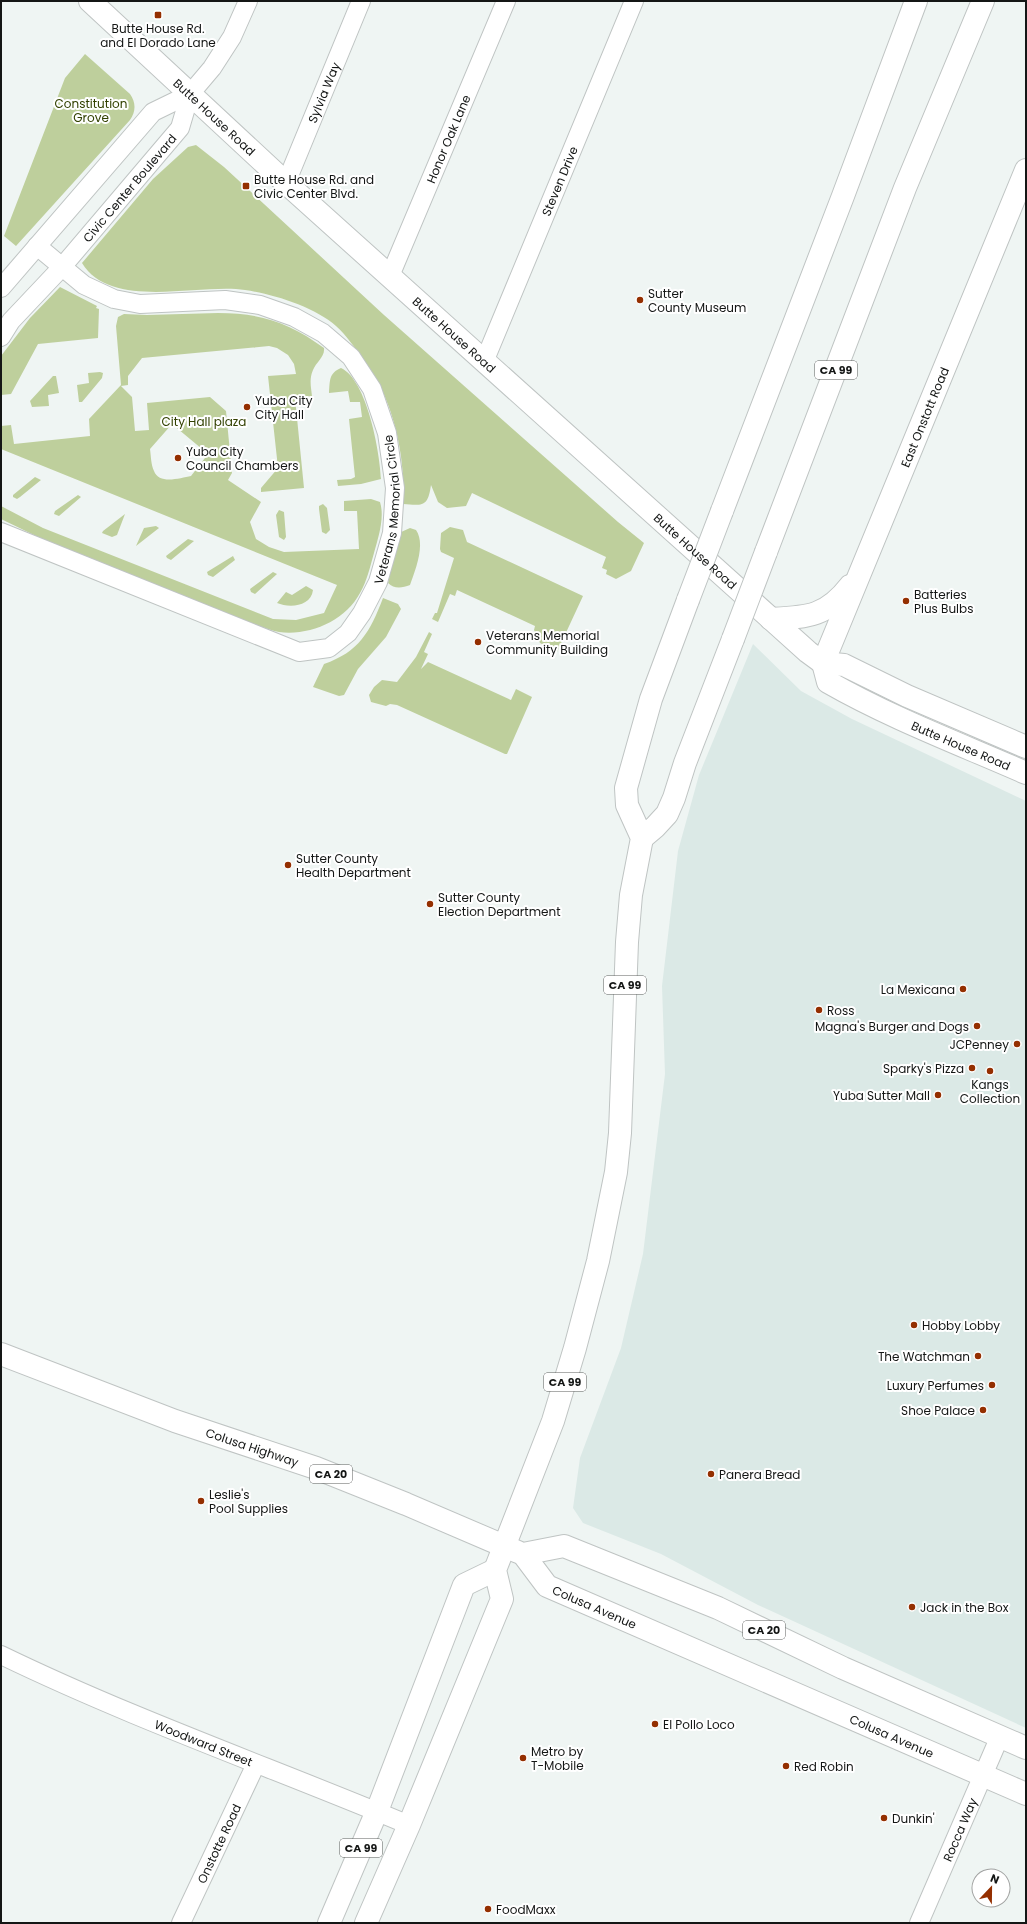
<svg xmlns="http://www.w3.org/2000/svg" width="1027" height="1924" viewBox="0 0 1027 1924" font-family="Poppins,sans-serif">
	<rect width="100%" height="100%" fill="#eff5f3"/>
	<path fill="#dbe9e6" d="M753 644 801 691 852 719 1026 801V1728L758 1605 661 1554 583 1523 573 1508 580 1458 621 1348 643 1254 665 1074 662 986 678 851 699 775Z"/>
	<path fill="#becf9c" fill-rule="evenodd" d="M85 54 130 94C136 103 136 111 130 120L16 246 4 236 65 78Z
		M196 145 224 167 384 315 618 522 644 543 631 571 616 579 606 574 607 570 602 568 606 557 472 493 466 506 447 508 438 502 431 485C428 506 424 506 403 504 406 456 393 397 363 359 355 348 347 336 336 326 315 307 273 294 245 290 199 283 111 311 82 263L153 179 188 147Z
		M60 287 97 306 96 308 99 309 98 338 38 344 11 394 1 395V356L30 318Z
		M218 313C261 313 290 323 324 348 325 357 316 362 313 370 309 379 311 387 312 396L295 398 304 488 261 492V488L278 468 268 376 296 374 294 364 288 355 277 348 269 346 142 358 128 376V385L121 386 132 397 135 431 149 430 147 403 210 397 226 411 232 473 228 480 261 502 250 522 256 539 269 547 284 552 359 549 357 511H344V501L371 499 380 502C385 518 378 538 374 553 370 567 367 581 360 593 345 621 310 636 279 632 273 631 266 628 259 626L38 537 1 519V506L43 528 273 619 296 620 324 613 337 585 1 449V426L11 425 14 444 90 436 89 419 121 385 116 326 118 317 124 314 147 315ZM172 424 208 454 191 476C180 478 159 485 154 471 151 465 151 456 150 449Z
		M341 368C367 380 380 452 381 479L361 484 338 486 337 480 351 479 355 477 349 419 362 417 360 402H350L348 391 329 393C330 380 329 373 341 368Z
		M100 372 103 373 102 378 82 402H79L77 385 89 383 88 373Z
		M53 376H56L59 393 48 395 49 406 32 407 30 401Z
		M35 477 41 480 20 497 17 499 13 497V495Z
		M78 495 81 497 59 516 54 514 55 511Z
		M323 504 327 508 330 530 326 534 322 532 319 509V506Z
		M279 510 284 512 286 537 284 540 279 537 276 515Z
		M125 514 117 535 112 537 102 533 103 531Z
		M156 526 159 528 136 546 144 528Z
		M450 527 463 530 467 542 583 596 557 652 540 643 534 630 535 626 457 590 455 596 450 594 438 622 432 619 435 613H437L454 558 441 552 440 549 441 533Z
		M410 528 416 530C426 544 415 571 410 585 402 588 394 589 388 583L399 533Z
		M188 539 194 541 171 560 167 558 166 556Z
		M233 556 235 560 213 577 208 575 207 572Z
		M273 572 277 574 255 594 251 592 250 589Z
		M306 586 313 590C311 607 289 608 277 603L286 592 292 595Z
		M383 598 398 604 401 609 386 637 358 669 344 695 339 696 313 687 324 664C359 652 370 632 383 598Z
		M429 632 432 634 424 652 428 654 421 669 428 662 511 700 516 689 532 697 507 754H505L397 705 390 704 386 706 371 702 369 695 374 687 382 680 397 682 416 657Z"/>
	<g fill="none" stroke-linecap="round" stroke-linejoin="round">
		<defs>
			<g id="minor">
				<path id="s1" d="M286 183 361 1"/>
				<path id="s2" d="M390 276 506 1"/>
				<path d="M1 288 153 112 190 94"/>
				<path id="s3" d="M1 337 11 321 62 267 180 128 190 94 212 68 232 37 248 1"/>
				<path id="s4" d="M484 362 634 1"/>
				<path id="s5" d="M1 532 299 652 329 648 348 633 362 613 378 582 392 533 395 488 387 433 372 389 351 357 323 333 294 317 260 305 225 300 140 304 114 299 84 285 37 246"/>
				<path id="s6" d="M1 1655C133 1719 273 1768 409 1825"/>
				<path id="s7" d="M181 1923 256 1764"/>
				<path id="s8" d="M919 1923 1000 1736"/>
			</g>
			<g id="tertiary">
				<path d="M771 619C807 617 826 617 850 586"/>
				<path id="s9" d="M823 663 1026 170"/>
			</g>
			<g id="secondary">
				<path id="s10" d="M90 1 286 183 808 652 823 663 844 665 907 696 1026 747"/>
				<path id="s11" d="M823 663 828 682C891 718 960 744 1026 773"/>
			</g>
			<g id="trunk">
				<path d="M642 838 655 827 667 814 674 798 685 763 733 639"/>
				<path id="s12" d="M1 1354 175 1421 316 1468 406 1504 518 1552"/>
				<path id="s13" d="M523 1554 547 1586 1026 1794"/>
				<path d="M523 1554 564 1546 718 1608 843 1668 1026 1748"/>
				<path d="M329 1923 377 1811 464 1585 495 1570"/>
				<path d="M366 1923 409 1825 502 1599 495 1570 553 1421 575 1348 598 1261 616 1172 620 1133 627 942 631 895 642 838 627 805 626 788 651 699 688 600"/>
			</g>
			<path id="motorway" d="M722 511 843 196 916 1
				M766 552 905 188 983 1"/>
		</defs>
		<use href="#minor" stroke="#bfc4c3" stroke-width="20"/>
		<use href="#tertiary" stroke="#bfc4c3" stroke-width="24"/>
		<use href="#secondary" stroke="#bfc4c3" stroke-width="24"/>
		<use href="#trunk" stroke="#bfc4c3" stroke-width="24"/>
		<use href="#motorway" stroke="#bfc4c3" stroke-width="24"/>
		<use href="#minor" stroke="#fff" stroke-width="18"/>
		<use href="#tertiary" stroke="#fff" stroke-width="22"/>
		<use href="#secondary" stroke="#fff" stroke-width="22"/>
		<use href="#trunk" stroke="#fff" stroke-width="22"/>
		<use href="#motorway" stroke="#fff" stroke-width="22"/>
		<defs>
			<path id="trunk-bridge" d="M688 600 722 511
				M733 639 766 552"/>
		</defs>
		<use href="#trunk-bridge" stroke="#bfc4c3" stroke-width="24" stroke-linecap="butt"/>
		<use href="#trunk-bridge" stroke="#fff" stroke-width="22"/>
	</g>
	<g fill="#942f00" stroke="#fff" stroke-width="1.5">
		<rect x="154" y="11" width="8" height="8" rx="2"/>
		<rect x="242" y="182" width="8" height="8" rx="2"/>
		<circle cx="640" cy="300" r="4"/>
		<circle cx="247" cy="407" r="4"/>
		<circle cx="178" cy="458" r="4"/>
		<circle cx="906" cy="601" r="4"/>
		<circle cx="478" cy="642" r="4"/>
		<circle cx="288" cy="865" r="4"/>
		<circle cx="430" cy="904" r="4"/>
		<circle cx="963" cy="989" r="4"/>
		<circle cx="819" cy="1010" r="4"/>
		<circle cx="977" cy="1026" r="4"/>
		<circle cx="1017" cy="1044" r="4"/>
		<circle cx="972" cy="1068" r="4"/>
		<circle cx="990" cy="1071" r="4"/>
		<circle cx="938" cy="1095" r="4"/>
		<circle cx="914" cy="1325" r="4"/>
		<circle cx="978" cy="1356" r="4"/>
		<circle cx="992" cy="1385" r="4"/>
		<circle cx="983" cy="1410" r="4"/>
		<circle cx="711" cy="1474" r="4"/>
		<circle cx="201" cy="1501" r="4"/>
		<circle cx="912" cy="1607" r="4"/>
		<circle cx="655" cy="1724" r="4"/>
		<circle cx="523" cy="1758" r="4"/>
		<circle cx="786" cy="1766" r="4"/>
		<circle cx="884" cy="1818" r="4"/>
		<circle cx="488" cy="1909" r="4"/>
	</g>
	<g text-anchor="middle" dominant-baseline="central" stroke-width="4" stroke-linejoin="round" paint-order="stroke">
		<g fill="#fff" stroke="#5a5c5b" stroke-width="1">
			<rect x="815" y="361" width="42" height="18" rx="3"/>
			<rect x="604" y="976" width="42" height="18" rx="3"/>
			<rect x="544" y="1373" width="42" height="18" rx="3"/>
			<rect x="310" y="1465" width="42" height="18" rx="3"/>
			<rect x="743" y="1621" width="42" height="18" rx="3"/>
			<rect x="340" y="1839" width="42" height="18" rx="3"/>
		</g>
		<g font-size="11" font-weight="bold" fill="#141615">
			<text x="836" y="370">CA 99</text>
			<text x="625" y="985">CA 99</text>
			<text x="565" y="1382">CA 99</text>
			<text x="331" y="1474">CA 20</text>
			<text x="764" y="1630">CA 20</text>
			<text x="361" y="1848">CA 99</text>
		</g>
		<g font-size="12" fill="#141615" stroke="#fff" text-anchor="start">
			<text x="158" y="28" text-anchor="middle">Butte House Rd.<tspan x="158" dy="14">and El Dorado Lane</tspan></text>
			<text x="254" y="179">Butte House Rd. and<tspan x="254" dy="14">Civic Center Blvd.</tspan></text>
			<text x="648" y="293">Sutter<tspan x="648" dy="14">County Museum</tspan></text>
			<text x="255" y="400">Yuba City<tspan x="255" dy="14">City Hall</tspan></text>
			<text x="186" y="451">Yuba City<tspan x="186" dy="14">Council Chambers</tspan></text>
			<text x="914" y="594">Batteries<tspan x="914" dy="14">Plus Bulbs</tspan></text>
			<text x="486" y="635">Veterans Memorial<tspan x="486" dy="14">Community Building</tspan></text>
			<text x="296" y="858">Sutter County<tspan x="296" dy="14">Health Department</tspan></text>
			<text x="438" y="897">Sutter County<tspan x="438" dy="14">Election Department</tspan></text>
			<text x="955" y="989" text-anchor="end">La Mexicana</text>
			<text x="827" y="1010">Ross</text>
			<text x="969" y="1026" text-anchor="end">Magna's Burger and Dogs</text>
			<text x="1009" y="1044" text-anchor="end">JCPenney</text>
			<text x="964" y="1068" text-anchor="end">Sparky's Pizza</text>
			<text x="990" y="1084" text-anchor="middle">Kangs<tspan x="990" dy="14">Collection</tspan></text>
			<text x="930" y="1095" text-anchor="end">Yuba Sutter Mall</text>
			<text x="922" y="1325">Hobby Lobby</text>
			<text x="970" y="1356" text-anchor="end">The Watchman</text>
			<text x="984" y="1385" text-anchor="end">Luxury Perfumes</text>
			<text x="975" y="1410" text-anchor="end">Shoe Palace</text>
			<text x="719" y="1474">Panera Bread</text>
			<text x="209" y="1494">Leslie's<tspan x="209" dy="14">Pool Supplies</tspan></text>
			<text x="920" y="1607">Jack in the Box</text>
			<text x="663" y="1724">El Pollo Loco</text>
			<text x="531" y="1751">Metro by<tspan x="531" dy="14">T-Mobile</tspan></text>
			<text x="794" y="1766">Red Robin</text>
			<text x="892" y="1818">Dunkin'</text>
			<text x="496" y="1909">FoodMaxx</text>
		</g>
		<g font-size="12" fill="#141615" stroke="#fff">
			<text stroke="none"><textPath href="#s1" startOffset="98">Sylvia Way</textPath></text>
			<text stroke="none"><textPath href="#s10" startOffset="170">Butte House Road</textPath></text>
			<text stroke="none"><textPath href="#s2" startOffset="149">Honor Oak Lane</textPath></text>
			<text stroke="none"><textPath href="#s4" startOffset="196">Steven Drive</textPath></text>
			<text stroke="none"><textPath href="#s3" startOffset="197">Civic Center Boulevard</textPath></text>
			<text stroke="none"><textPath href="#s10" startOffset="494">Butte House Road</textPath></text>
			<text stroke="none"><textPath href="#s9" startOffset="266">East Onstott Road</textPath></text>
			<text stroke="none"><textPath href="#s5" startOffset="509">Veterans Memorial Circle</textPath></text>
			<text stroke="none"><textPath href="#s10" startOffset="818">Butte House Road</textPath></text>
			<text stroke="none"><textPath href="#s11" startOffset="167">Butte House Road</textPath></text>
			<text stroke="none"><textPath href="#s12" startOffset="268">Colusa Highway</textPath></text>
			<text stroke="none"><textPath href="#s13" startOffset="92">Colusa Avenue</textPath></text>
			<text stroke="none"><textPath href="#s13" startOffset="416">Colusa Avenue</textPath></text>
			<text stroke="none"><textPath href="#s6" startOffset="221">Woodward Street</textPath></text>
			<text stroke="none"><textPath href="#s8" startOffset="102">Rocca Way</textPath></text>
			<text stroke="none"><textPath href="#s7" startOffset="88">Onstotte Road</textPath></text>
		</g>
		<g font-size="12" fill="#324101" stroke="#fff">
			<text x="91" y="103">Constitution<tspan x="91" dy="14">Grove</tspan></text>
			<text x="204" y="421">City Hall plaza</text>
		</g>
	</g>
	<rect width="1027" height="1924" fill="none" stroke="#141615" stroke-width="4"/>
	<g transform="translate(991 1888) rotate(22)"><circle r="19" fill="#ffffff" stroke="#a1a2a1"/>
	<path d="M0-3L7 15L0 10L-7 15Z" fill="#942f00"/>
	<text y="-6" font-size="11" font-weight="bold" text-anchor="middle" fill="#141615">N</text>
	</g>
</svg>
